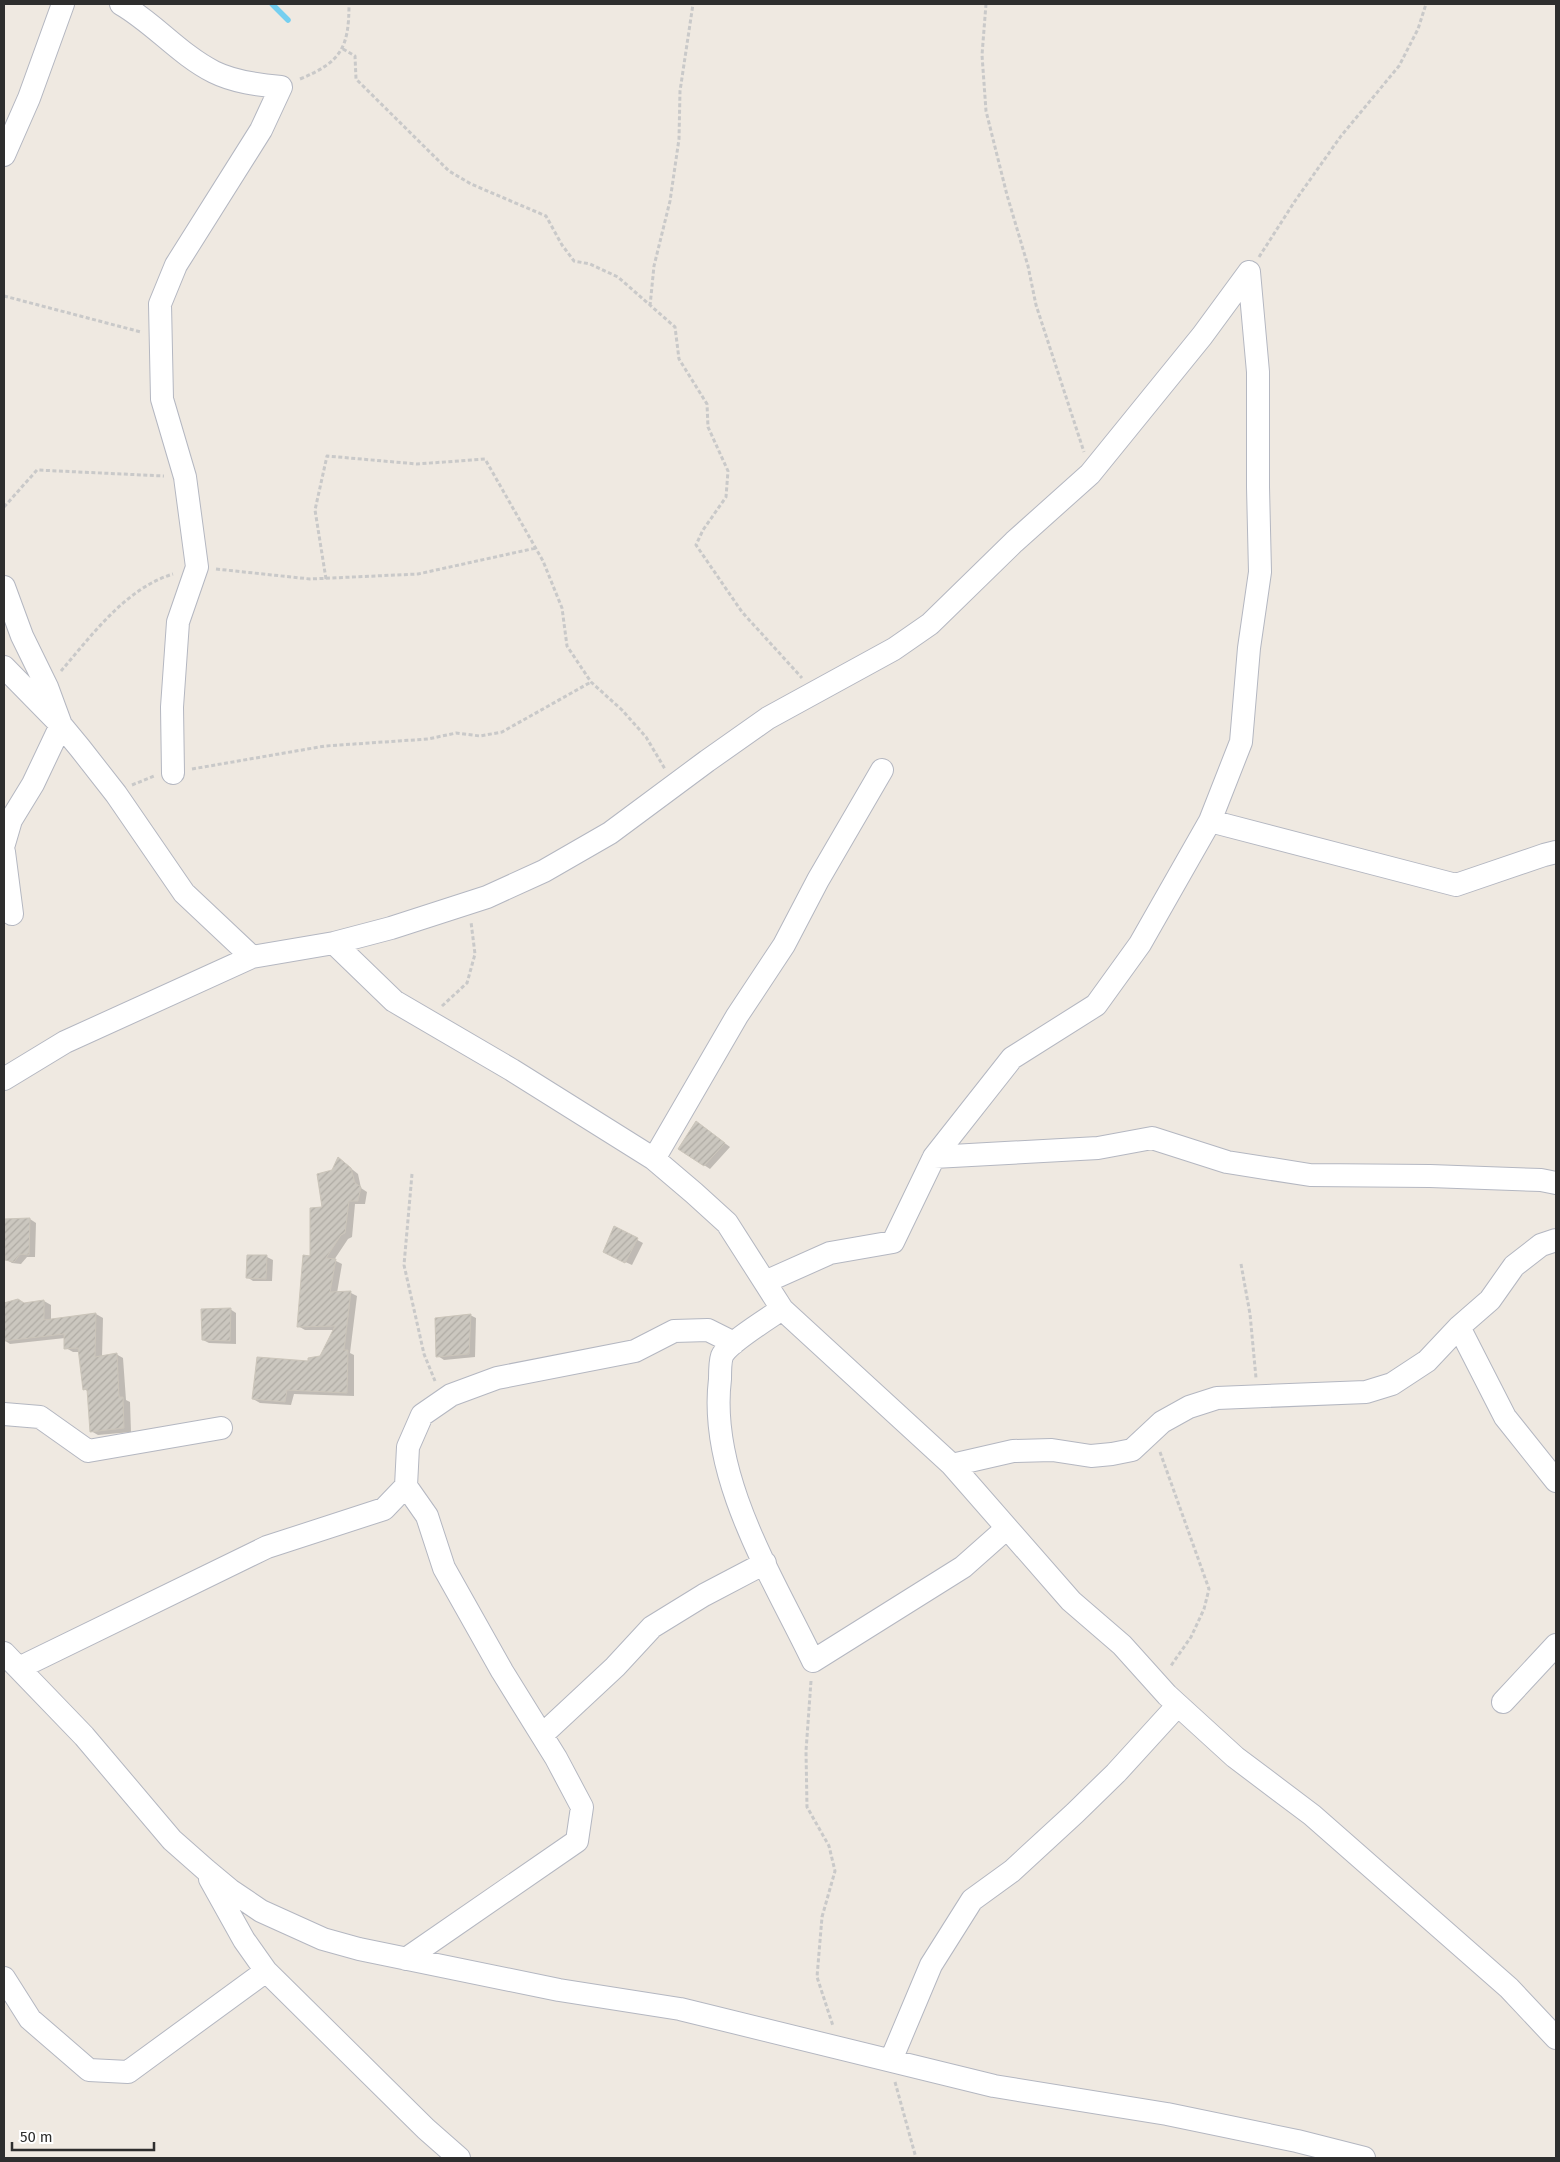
<svg xmlns="http://www.w3.org/2000/svg" width="1560" height="2162" viewBox="0 0 1560 2162" font-family="'Fira Sans',sans-serif">
	<defs>
		<pattern id="building-hatch" width="6" height="6" patternUnits="userSpaceOnUse" patternTransform="scale(1.25)"><rect width="6" height="6" fill="#cbc7bf"/><path d="M-1 1l2-2M0 6l6-6M5 7l2-2" fill="none" stroke="#afaba4"/></pattern>
	</defs>
	<rect width="100%" height="100%" fill="#efe9e1"/>
	<path fill="#0003" d="M702 1126 730 1147 710 1169 704 1165Z
		M338 1158 358 1174 361 1188 367 1192 365 1204H355L352 1237 348 1239 334 1260 342 1264 337 1293H351L357 1296 350 1353 354 1355V1396L294 1394 291 1405 260 1403 253 1399 309 1363 321 1357 335 1330H305L298 1326 323 1208Z
		M30 1219 36 1223 35 1257H27L21 1264 12 1263 4 1258V1220Z
		M615 1228 643 1243 632 1265 610 1255Z
		M248 1256 267 1257 273 1260 272 1281H253L247 1277Z
		M18 1300 25 1304 44 1301 51 1305V1320L96 1314 103 1318 102 1357 116 1354 123 1358 126 1400 130 1402 131 1432 98 1435 91 1431 89 1392 84 1389 80 1352H73L66 1348 65 1338 10 1344 4 1340V1304Z
		M230 1309 236 1313V1344L209 1343 203 1340Z
		M470 1315 476 1318 475 1357 444 1360 438 1356Z"/>
	<g fill="none" stroke-linecap="round" stroke-linejoin="round">
		<path stroke="#75cff0" stroke-width="5.5" d="M272 4 288 20"/>
	</g>
	<path fill="url(#building-hatch)" stroke="#cbc5ba" d="M696 1121 725 1143 704 1166 678 1149Z
		M338 1157 351 1168 355 1183 361 1187 358 1201H349L345 1233 341 1235 326 1258 336 1259 330 1292 351 1291 344 1350H348L347 1393 287 1390 285 1402 252 1399 257 1357 308 1361V1358L320 1356 335 1326 297 1327 303 1255 310 1256V1208L322 1207 317 1174 332 1170Z
		M30 1218 29 1255 20 1254 14 1262 5 1260 4 1219Z
		M614 1226 638 1238 625 1263 603 1252Z
		M247 1255H267L266 1279 246 1278Z
		M18 1299 24 1303 44 1300V1320L96 1313 95 1357 117 1353 119 1397H123L124 1428 90 1432 87 1389 83 1390 78 1348 64 1349V1334L4 1341V1303Z
		M231 1308 230 1341 202 1340 201 1309Z
		M471 1314 469 1354 436 1357 435 1318Z"/>
	<g fill="none" stroke-linecap="round" stroke-linejoin="round">
		<defs>
			<path id="minor" d="M121 4C154 23 180 55 214 72 234 82 258 85 281 87L261 130 176 265 160 304 162 399 185 477 197 567 178 622 172 707 173 773
				M4 155 29 98 63 4
				M4 587 22 636 47 687 61 725 33 784 11 820 4 844
				M4 667 61 725 80 748 116 794 184 893 252 957 65 1042 4 1079
				M1210 821 1456 885 1544 855 1556 852
				M4 852 12 914
				M334 943 394 1001 512 1070 654 1159 694 1193 727 1223 782 1309 952 1465 1071 1601 1122 1645 1167 1695 1235 1757 1312 1815 1509 1988 1556 2038
				M252 957 334 943 391 928 487 897 544 871 610 833 707 761 768 718 894 649 930 624 1014 542 1090 474 1202 336 1249 272
				M934 1157 1098 1148 1152 1138 1227 1162 1310 1175 1430 1176 1541 1180 1556 1183
				M654 1159 737 1016 784 945 818 880 882 770
				M765 1282 830 1253 893 1242 934 1157 1012 1058 1096 1005 1140 944 1210 821 1241 742 1249 648 1260 572 1258 487V372L1249 272
				M782 1309C769 1318 728 1343 722 1356 720 1362 720 1372 720 1379 708 1476 772 1576 813 1661L963 1567 1007 1528
				M1459 1327 1505 1417 1556 1481
				M4 1414 40 1417 88 1451 221 1428
				M952 1465 1013 1451 1052 1450 1091 1456 1112 1454 1132 1450 1162 1422 1189 1407 1217 1398 1366 1392 1392 1384 1427 1361 1459 1327 1490 1300 1514 1266 1541 1245 1556 1240
				M4 1653 84 1736 172 1840 206 1870 230 1890 261 1911 323 1939 359 1949 559 1990 680 2009 994 2086 1167 2114 1297 2141 1364 2158
				M19 1668 267 1547 384 1509 406 1486 408 1447 422 1415 451 1395 497 1378 635 1351 674 1331 708 1330 734 1343
				M1503 1702 1556 1645
				M542 1735 615 1667 652 1627 704 1595 765 1563
				M210 1879 244 1940 266 1971 426 2129 459 2158
				M406 1959 577 1841 582 1807 556 1758 502 1671 444 1568 427 1516 406 1486
				M4 1978 30 2019 89 2070 128 2072 266 1971
				M891 2060 931 1965 972 1900 1012 1871 1075 1813 1116 1773 1178 1705"/>
		</defs>
		<use href="#minor" stroke="#b4b7c1" stroke-width="24"/>
		<path stroke="#c9c9c9" stroke-width="3" stroke-dasharray="4 2.5" stroke-linecap="butt" d="M986 4 982 55 986 111 1007 195 1028 266 1036 305 1084 452
			M343 49 355 56 356 79 449 171 471 184 546 216 562 245 574 261 590 264 618 277 675 327 679 359 707 404 708 427 728 471 726 497 703 530 696 545 742 612 802 678
			M300 79C341 62 349 48 349 4
			M1259 257 1295 201 1341 136 1399 66 1418 29 1426 4
			M4 296 141 332
			M650 306 654 266 670 201 679 139 680 91 693 4
			M4 507 37 470 164 476
			M216 569 310 579 418 574 536 548
			M326 579 315 510 327 456 417 464 485 459 543 561 562 608 567 646 591 682 622 710 646 737 665 769
			M61 671C92 635 126 588 173 574
			M192 769 325 746 428 739 456 733 480 736 502 732 591 682
			M132 785 154 776
			M442 1006 467 983 475 954 471 922
			M412 1174 404 1265 424 1354 435 1381
			M1241 1264 1250 1314 1256 1378
			M1160 1452 1209 1589 1204 1609 1191 1637 1170 1667
			M811 1681 806 1751 807 1807 829 1846 835 1871 822 1917 817 1977 833 2026
			M895 2082 916 2158"/>
		<use href="#minor" stroke="#fff" stroke-width="22"/>
	</g>
	<rect width="1560" height="2162" fill="none" stroke="#2e2e2e" stroke-width="10"/>
	<path d="M12 2142v8h142v-8" fill="none" stroke="#2e2e2e" stroke-width="2.5"/>
	<text x="20" y="2142" font-size="15" fill="#2e2e2e" stroke="#ffffff" stroke-width="4" paint-order="stroke">50 m</text>
</svg>
